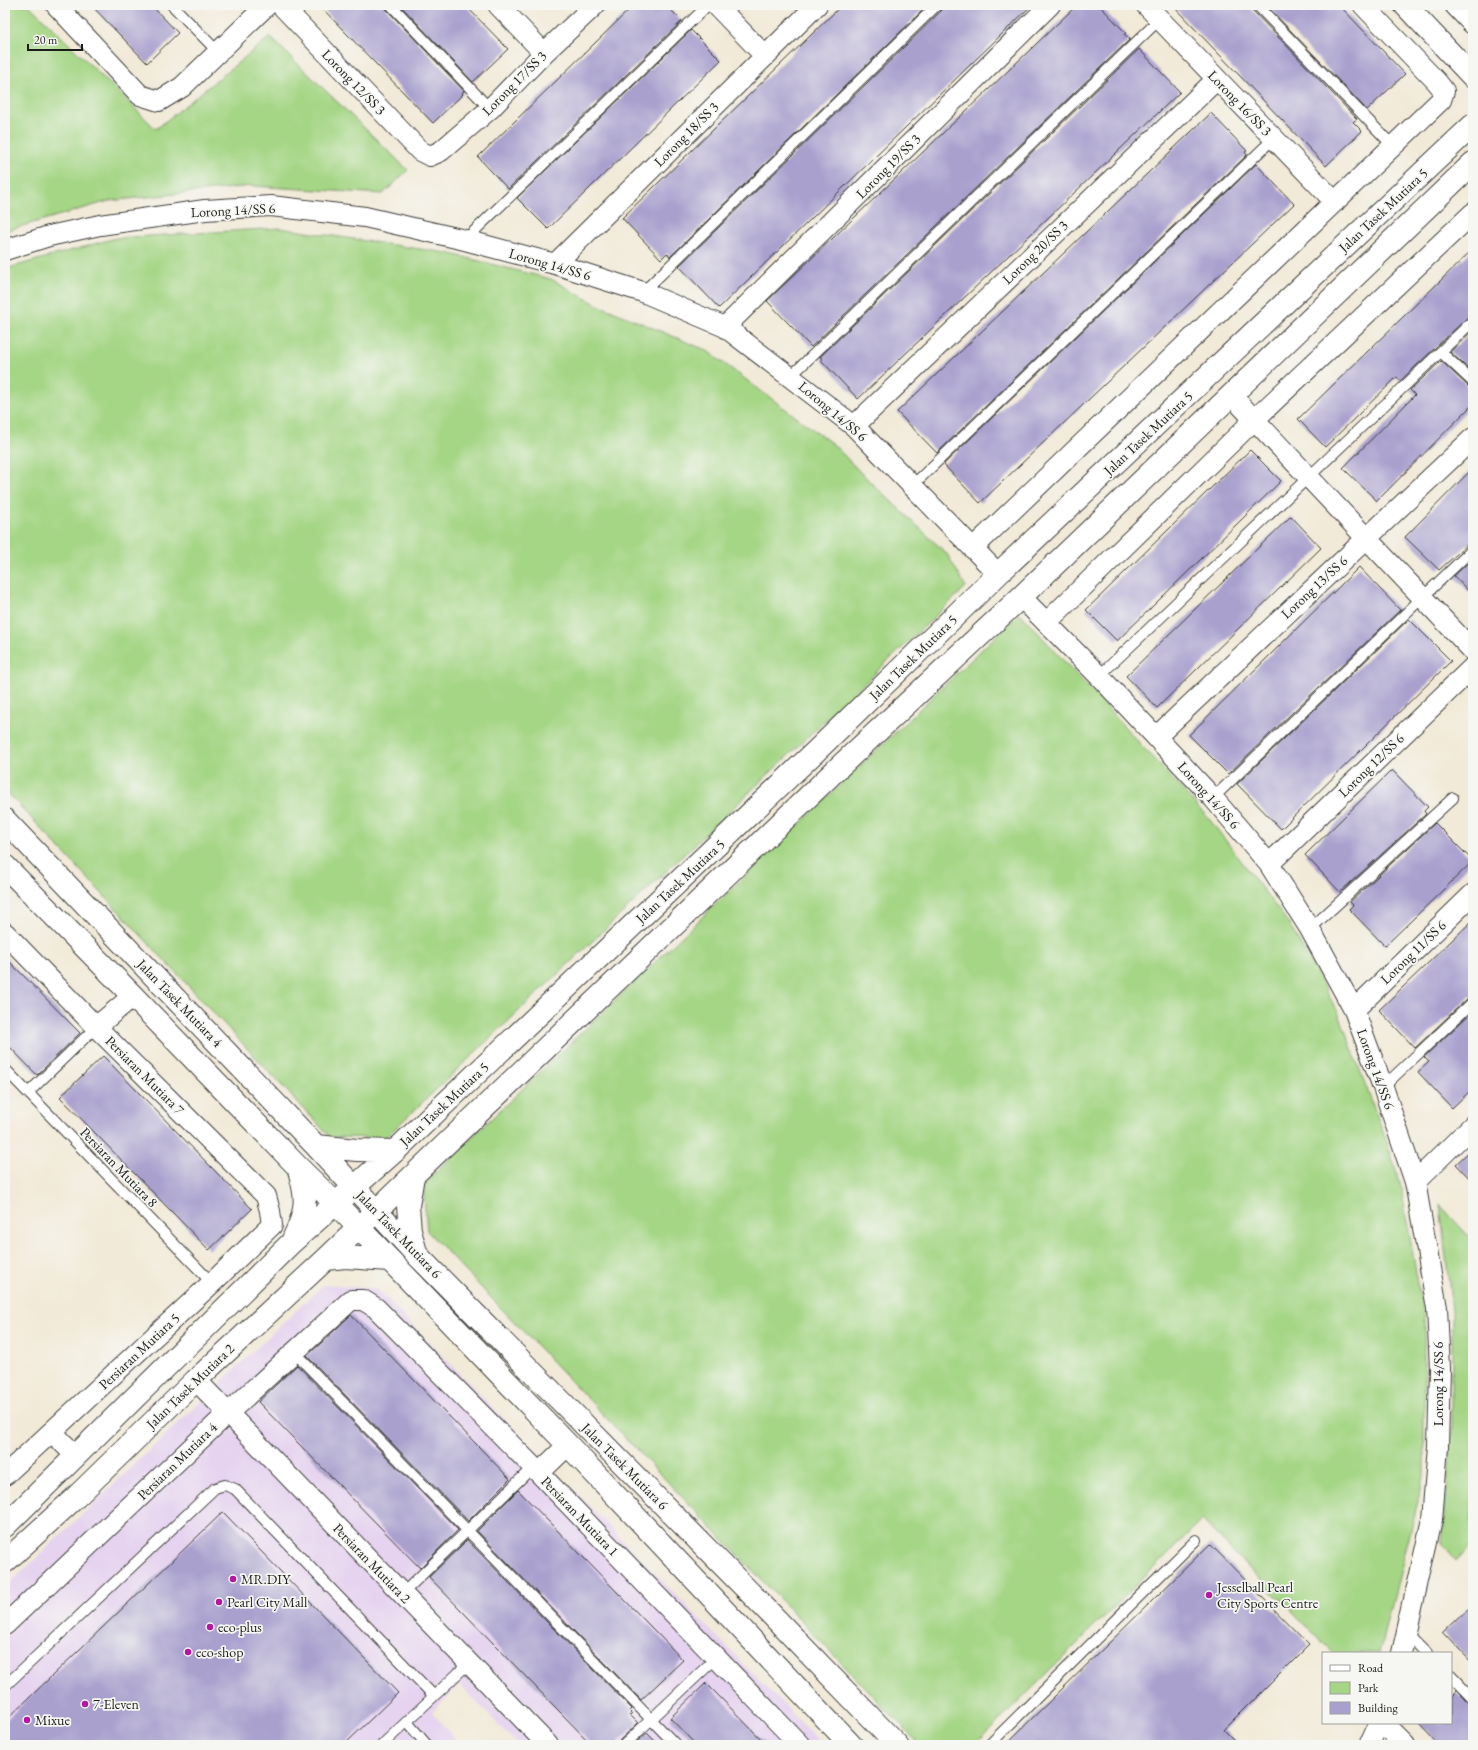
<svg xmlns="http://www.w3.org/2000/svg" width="1478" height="1750" viewBox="0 0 1478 1750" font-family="'EB Garamond',serif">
	<rect width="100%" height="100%" fill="#f6f6f2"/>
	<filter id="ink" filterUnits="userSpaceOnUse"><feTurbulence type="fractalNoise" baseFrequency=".025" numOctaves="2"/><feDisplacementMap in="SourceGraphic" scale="8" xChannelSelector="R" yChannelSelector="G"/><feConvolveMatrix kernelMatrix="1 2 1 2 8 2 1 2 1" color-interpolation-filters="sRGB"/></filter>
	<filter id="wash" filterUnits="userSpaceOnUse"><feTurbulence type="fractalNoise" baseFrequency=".012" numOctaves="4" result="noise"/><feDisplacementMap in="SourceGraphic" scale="16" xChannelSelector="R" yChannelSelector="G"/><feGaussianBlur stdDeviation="0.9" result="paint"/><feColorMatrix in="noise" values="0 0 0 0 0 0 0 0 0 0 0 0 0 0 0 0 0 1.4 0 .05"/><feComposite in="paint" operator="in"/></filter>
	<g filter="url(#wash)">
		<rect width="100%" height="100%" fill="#f2ead8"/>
		<path fill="#e6d3f0" d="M323 1285 377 1289 823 1745H518L460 1685 432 1712 460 1745H5V1588Z"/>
		<path fill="#a5d685" stroke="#607950" d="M5 5H29L156 129 270 37 408 170 383 194 252 186 109 201 5 231Z
			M280 228 447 253 551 279 598 305 706 350 834 445 860 472 947 554 966 587 385 1138 330 1137 5 790V269L116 238Z
			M1020 613 1210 820 1289 924 1339 1014 1386 1140 1400 1182 1424 1317V1477L1380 1653H1332L1202 1520 975 1745H920L427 1231 423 1184Z
			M1440 1205 1473 1241V1543L1456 1561 1442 1544 1452 1432V1310Z"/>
		<g id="blocks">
			<path fill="#a9a0ce" d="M91 5H151L178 33 147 63Z
				M319 5H385L386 9 464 91 462 93 463 94 433 123Z
				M400 5H465L508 49 473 82Z
				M634 5H666L682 21 508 189 478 157Z
				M842 5H928L670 257 667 253 661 259 622 218Z
				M943 5H1032L719 308 679 266 942 10Z
				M1077 5H1099L1126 33 1124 34 1130 39 811 347 767 301Z
				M1172 5H1251L1252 10 1357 119 1353 122 1362 131 1326 166Z
				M1266 5H1339L1405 74 1367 110Z
				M691 30 721 60 548 229 517 198Z
				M1139 49 1180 92 858 399 821 360 823 359 820 357Z
				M1211 113 1247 151 1245 152 1247 155 937 453 897 412Z
				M1256 164 1294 204 980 503 944 465 945 463Z
				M1473 249V315L1469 316 1400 381 1397 377 1325 447 1298 419Z
				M1473 330V373L1450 352Z
				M1441 361 1469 387 1473 388V404L1377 501 1343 468 1415 395 1410 390Z
				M1250 450 1281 481 1117 641 1086 610Z
				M1473 468V543L1468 544 1439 570 1405 537Z
				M1291 516 1321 548 1157 708 1126 676Z
				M1473 558V596L1454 576Z
				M1359 567 1400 610 1228 774 1189 735Z
				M1409 619 1451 661 1281 829 1237 784Z
				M1392 770 1428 807 1424 811 1426 814 1340 892 1305 855Z
				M1435 823 1473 861 1385 946 1349 909 1353 905 1350 902Z
				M1473 920V996L1469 997 1415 1048 1379 1010Z
				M5 957 80 1033 37 1075 5 1042Z
				M1473 1011V1088L1452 1108 1418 1072 1429 1062 1424 1057Z
				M103 1056 252 1209 209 1250 60 1097Z
				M1473 1148V1182L1456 1164Z
				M351 1315 510 1479 468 1521 307 1356Z
				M297 1365 458 1530 420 1568 258 1402Z
				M518 1490 683 1660 641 1700 477 1531Z
				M223 1512 398 1693 344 1745H5V1721Z
				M467 1540 632 1709 630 1711 632 1713 630 1715 638 1723 620 1740 618 1745H592L429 1577Z
				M1210 1544 1309 1645 1224 1730 1239 1745H1005Z
				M1473 1604V1665L1443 1633Z
				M706 1683 767 1745H696L670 1718Z
				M1456 1692 1468 1704 1473 1706V1745H1439L1418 1723H1451V1697Z
				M647 1733 659 1745H633Z"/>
		</g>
	</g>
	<g filter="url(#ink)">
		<use href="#blocks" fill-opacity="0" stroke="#3c3b38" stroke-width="1"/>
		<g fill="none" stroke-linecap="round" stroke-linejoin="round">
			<defs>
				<path id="service" d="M172 5 218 52
					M391 5 490 109
					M1257 5 1392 145
					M465 240 708 5
					M643 292 937 5
					M1441 352 1473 382
					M791 376 1160 19
					M913 485 1274 138
					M1099 676 1473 321
					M1213 798 1473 549
					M1310 929 1453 798
					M5 1069 212 1283
					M1383 1087 1473 1002
					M28 1093 96 1027
					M294 1352 676 1745
					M402 1594 533 1467
					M1407 1633 1427 1653
					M1451 1677 1473 1700
					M5 1686 215 1488 225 1485 235 1489 434 1696
					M407 1722 427 1745
					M382 1745 469 1663
					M624 1745 716 1658
					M989 1745 1196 1540"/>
				<path id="minor" d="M56 5 140 95 159 101 182 87 267 5
					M281 5 420 151 430 156 441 151 490 109 544 53 595 5
					M498 5 544 53
					M716 5 765 56
					M1146 5 1335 202
					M5 250 49 236 100 225 205 210 271 206 365 217 465 240 555 264 643 292 725 327 854 426 998 574
					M555 264 817 5
					M725 327 1050 5
					M1232 396 1473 651
					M854 426 1217 79
					M973 548 1441 100 1444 91 1437 82 1363 5
					M1021 597 1099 676 1213 798 1269 864 1310 929 1354 1010 1383 1087 1415 1182 1437 1308 1440 1369 1438 1446 1432 1520 1402 1653
					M1047 622 1254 420 1473 213
					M1156 737 1473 438
					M1269 864 1473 667
					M5 933 96 1027 266 1196 270 1211 272 1225 212 1283 5 1475
					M1354 1010 1473 894
					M96 1027 133 996
					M1415 1182 1473 1125
					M196 1380 548 1745
					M52 1432 76 1456
					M539 1473 568 1445
					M5 1625 228 1413 351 1300H363L376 1308 539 1473 800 1745
					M1383 1723 1405 1745
					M1370 1745 1380 1723"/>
				<path id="tertiary" d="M1405 5 1473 77
					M1456 5 1473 23
					M5 820 316 1146 416 1254 770 1613 897 1745
					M5 866 133 996 298 1167 335 1203 568 1445 851 1745
					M316 1146 357 1150 395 1151
					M413 1176 408 1206 410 1231 416 1252
					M294 1237C308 1209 307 1196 298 1167
					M326 1259 345 1257 390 1260
					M5 1526 291 1243 395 1151 816 751 998 574 1473 125
					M5 1562 76 1497 196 1380 326 1259 837 769 1021 597 1473 163"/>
			</defs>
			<use href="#service" stroke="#3c3b38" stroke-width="12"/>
			<use href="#minor" stroke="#3c3b38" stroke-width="22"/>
			<use href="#tertiary" stroke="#3c3b38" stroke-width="24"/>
			<use href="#service" stroke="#fff" stroke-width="10"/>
			<use href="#minor" stroke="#fff" stroke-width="20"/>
			<use href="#tertiary" stroke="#fff" stroke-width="22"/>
		</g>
	</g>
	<g fill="#b5179e" stroke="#f6f6f2" stroke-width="1.5">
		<circle cx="233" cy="1579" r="4"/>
		<circle cx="1209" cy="1595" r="4"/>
		<circle cx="219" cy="1602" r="4"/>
		<circle cx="210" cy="1627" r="4"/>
		<circle cx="188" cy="1652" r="4"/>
		<circle cx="85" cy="1704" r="4"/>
		<circle cx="27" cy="1720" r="4"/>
	</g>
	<g text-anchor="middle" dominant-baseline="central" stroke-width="3.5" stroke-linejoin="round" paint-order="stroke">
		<g font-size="14" fill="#1c1c1c" stroke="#f6f6f2">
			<text transform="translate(354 82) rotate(46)">Lorong 12/SS 3</text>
			<text transform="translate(514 83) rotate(-45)">Lorong 17/SS 3</text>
			<text transform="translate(1240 103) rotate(46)">Lorong 16/SS 3</text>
			<text transform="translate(686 134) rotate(-45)">Lorong 18/SS 3</text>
			<text transform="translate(888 166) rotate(-45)">Lorong 19/SS 3</text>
			<text transform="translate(233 210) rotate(-3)">Lorong 14/SS 6</text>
			<text transform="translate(1383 210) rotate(-43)">Jalan Tasek Mutiara 5</text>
			<text transform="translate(1035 252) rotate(-44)">Lorong 20/SS 3</text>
			<text transform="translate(550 264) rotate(16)">Lorong 14/SS 6</text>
			<text transform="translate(833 411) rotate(40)">Lorong 14/SS 6</text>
			<text transform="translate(1148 433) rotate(-43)">Jalan Tasek Mutiara 5</text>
			<text transform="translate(1314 587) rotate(-43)">Lorong 13/SS 6</text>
			<text transform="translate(913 657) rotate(-44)">Jalan Tasek Mutiara 5</text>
			<text transform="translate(1371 765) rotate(-44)">Lorong 12/SS 6</text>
			<text transform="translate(1209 795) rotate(48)">Lorong 14/SS 6</text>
			<text transform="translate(680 881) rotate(-43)">Jalan Tasek Mutiara 5</text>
			<text transform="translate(1413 952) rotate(-44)">Lorong 11/SS 6</text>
			<text transform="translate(180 1003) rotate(46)">Jalan Tasek Mutiara 4</text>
			<text transform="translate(1376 1069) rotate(70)">Lorong 14/SS 6</text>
			<text transform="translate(145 1075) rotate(45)">Persiaran Mutiara 7</text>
			<text transform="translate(444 1104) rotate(-43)">Jalan Tasek Mutiara 5</text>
			<text transform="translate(119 1167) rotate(46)">Persiaran Mutiara 8</text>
			<text transform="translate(399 1234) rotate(46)">Jalan Tasek Mutiara 6</text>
			<text transform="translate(139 1351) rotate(-43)">Persiaran Mutiara 5</text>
			<text transform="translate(1438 1384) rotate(-90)">Lorong 14/SS 6</text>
			<text transform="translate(190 1386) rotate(-44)">Jalan Tasek Mutiara 2</text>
			<text transform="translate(177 1461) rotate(-44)">Persiaran Mutiara 4</text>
			<text transform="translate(625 1466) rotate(45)">Jalan Tasek Mutiara 6</text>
			<text transform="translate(580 1516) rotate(46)">Persiaran Mutiara 1</text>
			<text transform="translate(372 1563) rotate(46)">Persiaran Mutiara 2</text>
		</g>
		<g font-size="14" fill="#1c1c1c" stroke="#f6f6f2" text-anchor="start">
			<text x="241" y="1579">MR.DIY</text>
			<text x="1217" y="1587">Jesselball Pearl<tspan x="1217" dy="16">City Sports Centre</tspan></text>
			<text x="227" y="1602">Pearl City Mall</text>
			<text x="218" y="1627">eco-plus</text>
			<text x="196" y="1652">eco-shop</text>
			<text x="93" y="1704">7-Eleven</text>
			<text x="35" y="1720">Mixue</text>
		</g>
	</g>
	<rect width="1478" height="1750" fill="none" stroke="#f6f6f2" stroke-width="20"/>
	<rect x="1322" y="1652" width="130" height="72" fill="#f6f6f2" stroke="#9f9f9c"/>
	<rect x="1330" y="1665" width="20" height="6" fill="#ffffff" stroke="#9f9f9c"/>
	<text x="1358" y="1672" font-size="12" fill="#1c1c1c">Road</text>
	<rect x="1330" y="1682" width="20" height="12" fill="#a5d685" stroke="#9f9f9c"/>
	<text x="1358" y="1692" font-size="12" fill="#1c1c1c">Park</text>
	<rect x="1330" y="1702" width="20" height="12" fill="#a9a0ce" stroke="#9f9f9c"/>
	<text x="1358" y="1712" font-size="12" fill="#1c1c1c">Building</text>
	<path d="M28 44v6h54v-6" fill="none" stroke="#1c1c1c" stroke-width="2"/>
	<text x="34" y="44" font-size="12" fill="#1c1c1c" stroke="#f6f6f2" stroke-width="3" paint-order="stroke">20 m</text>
</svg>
